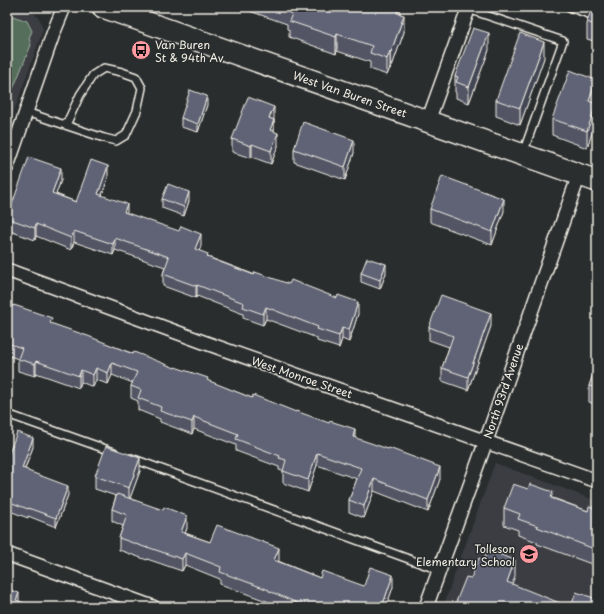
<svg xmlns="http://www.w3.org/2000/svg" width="604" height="614" font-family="'Playpen Sans',sans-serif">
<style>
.built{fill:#3a3d43}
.green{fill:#556e5c;stroke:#a4b0a2}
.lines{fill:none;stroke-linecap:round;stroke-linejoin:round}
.lane-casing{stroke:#f4f1e8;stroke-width:10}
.street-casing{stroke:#f4f1e8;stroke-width:16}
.primary-casing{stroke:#f4f1e8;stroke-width:24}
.lane{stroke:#2a2d2e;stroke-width:7}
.street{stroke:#2a2d2e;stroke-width:13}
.primary{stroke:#2a2d2e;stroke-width:21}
.wall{fill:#525565;stroke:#f4f1e8}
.shaded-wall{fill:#424552;stroke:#f4f1e8}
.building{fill:#5f6375;stroke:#f4f1e8}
.labels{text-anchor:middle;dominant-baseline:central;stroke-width:3;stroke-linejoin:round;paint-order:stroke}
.poi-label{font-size:11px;fill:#f4f1e8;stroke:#2a2d2e;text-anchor:start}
.street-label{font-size:11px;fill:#f4f1e8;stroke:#2a2d2e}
</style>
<rect width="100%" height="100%" fill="#2a2d2e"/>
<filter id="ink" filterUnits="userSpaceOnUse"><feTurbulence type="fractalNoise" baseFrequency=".025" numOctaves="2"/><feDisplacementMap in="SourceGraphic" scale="8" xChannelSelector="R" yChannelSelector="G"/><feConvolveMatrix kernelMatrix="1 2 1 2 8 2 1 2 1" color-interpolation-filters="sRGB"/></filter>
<g filter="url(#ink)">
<g class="built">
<path d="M 7,7 L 20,7 L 34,13 L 40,20 L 43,30 L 7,131 Z"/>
<path d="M 495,463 L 597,501 L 597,607 L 443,607 Z"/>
</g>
<path class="green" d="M 7,14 L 27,21 L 32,31 L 29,38 L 31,45 L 13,89 L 7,87 Z"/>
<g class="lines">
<g class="lane-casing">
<g id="lane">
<path d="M 569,7 L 597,17"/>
<path d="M 468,9 L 563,41 L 523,153"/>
<path d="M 26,112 L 104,138 L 116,141 L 126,135 L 137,111 L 142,88 L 136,77 L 122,72 L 104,68 L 93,75 L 80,95 L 66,125"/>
<path d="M 7,414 L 114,452"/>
<path d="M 131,458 L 439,570"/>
</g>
</g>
<g class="street-casing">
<g id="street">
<path d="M 428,121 L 469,7"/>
<path d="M 7,167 L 53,34 L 64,7"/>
<path d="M 7,270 L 206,343 L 597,481"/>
<path d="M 7,554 L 153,607"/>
<path d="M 426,607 L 486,441 L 579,175"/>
</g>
</g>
<g class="primary-casing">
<path id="primary" d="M 103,7 L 597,181"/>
</g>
<use href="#lane" class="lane"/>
<use href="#street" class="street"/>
<use href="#primary" class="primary"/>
</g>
<g class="wall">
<path d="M 238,7 L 400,7 L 400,14 L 404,32 L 391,69 L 390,68 L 387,75 L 370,69 L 370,62 L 337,51 L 336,54 L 289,37 L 289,30 L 287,29 L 287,24 Z"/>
<path d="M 597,12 L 597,42 L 587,39 L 587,22 Z"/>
<path d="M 489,50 L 469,103 L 456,98 L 456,93 L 455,92 L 455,76 Z"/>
<path d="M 544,58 L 520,125 L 496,116 L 496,100 Z"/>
<path d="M 596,96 L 594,103 L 596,121 L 587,148 L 552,135 L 552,119 Z"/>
<path d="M 207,105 L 198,132 L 181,127 L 181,118 Z"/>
<path d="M 274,120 L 274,132 L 278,146 L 271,164 L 252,157 L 251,158 L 232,152 L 232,139 Z"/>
<path d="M 294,149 L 354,153 L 345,180 L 294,162 Z"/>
<path d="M 108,178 L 102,195 L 127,213 L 201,246 L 199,251 L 208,257 L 358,314 L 349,342 L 342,339 L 339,348 L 317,341 L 317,338 L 266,319 L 263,325 L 243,318 L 243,314 L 197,296 L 196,298 L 163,286 L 163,274 L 165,267 L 115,250 L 113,255 L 74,242 L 71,250 L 36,236 L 35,240 L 7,230 L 7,218 L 61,180 L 56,194 L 76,202 Z"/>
<path d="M 162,199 L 189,201 L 184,216 L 162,208 Z"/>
<path d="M 430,209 L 504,211 L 492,245 L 430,222 Z"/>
<path d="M 361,273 L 386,273 L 380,289 L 361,282 Z"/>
<path d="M 7,304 L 52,324 L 208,381 L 355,438 L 440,479 L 428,512 L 374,491 L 364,518 L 349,512 L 349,500 L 357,479 L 317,465 L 308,492 L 283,483 L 283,471 L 279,470 L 279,467 L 236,451 L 236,445 L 194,429 L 192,434 L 160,422 L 160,419 L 138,410 L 138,401 L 131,398 L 131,386 L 133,383 L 112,375 L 108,384 L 96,380 L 93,387 L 81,382 L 79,388 L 36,373 L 35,376 L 18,371 L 18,359 L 7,355 Z"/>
<path d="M 491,326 L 468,390 L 442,381 L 442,368 L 449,347 L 429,340 L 429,327 Z"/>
<path d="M 597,363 L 597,405 L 589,402 L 589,386 Z"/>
<path d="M 33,447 L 25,469 L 28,472 L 68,495 L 56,527 L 28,516 L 28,518 L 7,510 L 7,459 Z"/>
<path d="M 140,471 L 130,498 L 187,528 L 185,533 L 210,542 L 279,560 L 278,561 L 320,578 L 364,586 L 393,587 L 386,607 L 278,607 L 269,603 L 269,602 L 220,584 L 220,579 L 185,565 L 182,571 L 147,559 L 147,560 L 119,550 L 119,538 L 123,526 L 112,521 L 112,509 L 116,496 L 95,489 L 95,476 Z"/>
<path d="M 553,498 L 588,511 L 597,509 L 597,566 L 537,544 L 537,542 L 518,535 L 518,530 L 504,525 L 504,508 Z"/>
</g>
<g class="shaded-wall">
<path d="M 398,7 L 400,7 L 400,20 L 397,13 Z"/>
<path d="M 404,15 L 404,32 L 391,69 L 391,52 Z"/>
<path d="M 489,33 L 489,50 L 469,103 L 469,87 Z"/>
<path d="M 337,34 L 337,51 L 336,54 L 336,37 Z"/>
<path d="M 544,42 L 544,58 L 520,125 L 520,108 Z"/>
<path d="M 390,51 L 390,68 L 387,75 L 387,59 Z"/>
<path d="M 596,80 L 596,96 L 589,118 L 589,101 Z"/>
<path d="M 207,96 L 207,105 L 198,132 L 198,124 Z"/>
<path d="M 596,104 L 596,121 L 587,148 L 587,131 Z"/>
<path d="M 274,107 L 274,120 L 269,118 Z"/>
<path d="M 274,120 L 274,133 L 270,130 Z"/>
<path d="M 278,133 L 278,146 L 271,164 L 271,151 Z"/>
<path d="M 354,140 L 354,153 L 345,180 L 345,167 Z"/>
<path d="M 252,144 L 252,157 L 251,158 L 251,146 Z"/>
<path d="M 108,166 L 108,178 L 98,206 L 98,194 Z"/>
<path d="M 61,168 L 61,180 L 52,205 L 52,193 Z"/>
<path d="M 189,192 L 189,201 L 184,216 L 184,207 Z"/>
<path d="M 504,199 L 504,211 L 492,245 L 492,232 Z"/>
<path d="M 127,204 L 127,216 L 124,212 Z"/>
<path d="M 36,224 L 36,236 L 35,240 L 35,228 Z"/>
<path d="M 74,231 L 74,242 L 71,250 L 71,238 Z"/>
<path d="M 201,234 L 201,246 L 195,261 L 195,249 Z"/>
<path d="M 115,238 L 115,250 L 113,255 L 113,244 Z"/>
<path d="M 386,264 L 386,273 L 380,289 L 380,280 Z"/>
<path d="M 197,285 L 197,296 L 196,298 L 196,286 Z"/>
<path d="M 358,302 L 358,314 L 349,342 L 349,330 Z"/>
<path d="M 266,307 L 266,319 L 263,325 L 263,314 Z"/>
<path d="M 491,313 L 491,326 L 468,390 L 468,377 Z"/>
<path d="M 342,328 L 342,339 L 339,348 L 339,336 Z"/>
<path d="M 36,361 L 36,373 L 35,376 L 35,364 Z"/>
<path d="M 112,363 L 112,375 L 108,384 L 108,373 Z"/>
<path d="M 96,368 L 96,380 L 93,387 L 93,375 Z"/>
<path d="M 81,370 L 81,382 L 79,388 L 79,376 Z"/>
<path d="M 194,417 L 194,429 L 192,434 L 192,422 Z"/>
<path d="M 355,429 L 355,441 L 353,437 Z"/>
<path d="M 33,438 L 33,447 L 22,476 L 22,468 Z"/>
<path d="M 317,453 L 317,465 L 308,492 L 308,480 Z"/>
<path d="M 140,458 L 140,471 L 129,501 L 129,488 Z"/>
<path d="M 440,467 L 440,479 L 428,512 L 428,500 Z"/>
<path d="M 374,479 L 374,491 L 364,518 L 364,506 Z"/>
<path d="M 68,486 L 68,495 L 56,527 L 56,518 Z"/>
<path d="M 187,516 L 187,528 L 181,544 L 181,532 Z"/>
<path d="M 279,548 L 279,560 L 274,572 L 274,560 Z"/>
<path d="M 185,553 L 185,565 L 182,571 L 182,559 Z"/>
<path d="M 515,560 L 515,576 L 507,597 L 507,582 Z"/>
<path d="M 393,575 L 393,587 L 386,607 L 382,607 Z"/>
<path d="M 19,593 L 19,604 L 16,600 Z"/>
</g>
<g class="building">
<path d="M 284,7 L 398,7 L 397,13 L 404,15 L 391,52 L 390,51 L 387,59 L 370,53 L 372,46 L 337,34 L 336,37 L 289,21 L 292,14 L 287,12 L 288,8 Z"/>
<path d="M 591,10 L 597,12 L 597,26 L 587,22 Z"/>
<path d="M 473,28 L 489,33 L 469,87 L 456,82 L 458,77 L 455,76 Z"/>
<path d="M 520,33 L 544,42 L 520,108 L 496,100 Z"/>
<path d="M 570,70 L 596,80 L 589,101 L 596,104 L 587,131 L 552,119 Z"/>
<path d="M 190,90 L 207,96 L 198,124 L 181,118 Z"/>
<path d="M 248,97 L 274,107 L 269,118 L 274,120 L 270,130 L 278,133 L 271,151 L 252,144 L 251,146 L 232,139 Z"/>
<path d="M 303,122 L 354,140 L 345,167 L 294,149 Z"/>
<path d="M 29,157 L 61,168 L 52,193 L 76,202 L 91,160 L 108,166 L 98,194 L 127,204 L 124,212 L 179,231 L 181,226 L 201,234 L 195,249 L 208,254 L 207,257 L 254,275 L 255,272 L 289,284 L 291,280 L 337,298 L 338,295 L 358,302 L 349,330 L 342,328 L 339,336 L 317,329 L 318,327 L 266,307 L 263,314 L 243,307 L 244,303 L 197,285 L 196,286 L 163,274 L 169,257 L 115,238 L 113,244 L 74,231 L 71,238 L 36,224 L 35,228 L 7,218 Z"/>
<path d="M 442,176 L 504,199 L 492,232 L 430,209 Z"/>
<path d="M 168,184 L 189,192 L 184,207 L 162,199 Z"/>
<path d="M 367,258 L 386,264 L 380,280 L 361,273 Z"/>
<path d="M 441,295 L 491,313 L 468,377 L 442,368 L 453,336 L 429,327 Z"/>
<path d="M 7,304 L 14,306 L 14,305 L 52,318 L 50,323 L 88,336 L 133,354 L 134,352 L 175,368 L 175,367 L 208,378 L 207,380 L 252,398 L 253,395 L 296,412 L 296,411 L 329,423 L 330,421 L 355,429 L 353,437 L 388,449 L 389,448 L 440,467 L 428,500 L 374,479 L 364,506 L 349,500 L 361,468 L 317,453 L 308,480 L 283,471 L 286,460 L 279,458 L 280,456 L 236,439 L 238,434 L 194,417 L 192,422 L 160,411 L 161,407 L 138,398 L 141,390 L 131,386 L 137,372 L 112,363 L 108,373 L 96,368 L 93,375 L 81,370 L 79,376 L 36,361 L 35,364 L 18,359 L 22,348 L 7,343 Z"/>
<path d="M 597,363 L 597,388 L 589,386 Z"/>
<path d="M 17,432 L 33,438 L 22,468 L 28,470 L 28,471 L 68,486 L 56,518 L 28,508 L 28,509 L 7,501 L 7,459 Z"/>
<path d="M 106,446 L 140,458 L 129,488 L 95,476 Z"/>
<path d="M 513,484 L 528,489 L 530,484 L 553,492 L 551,498 L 588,511 L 589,506 L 597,509 L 597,550 L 537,527 L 538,526 L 518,519 L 520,514 L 504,508 Z"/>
<path d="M 117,494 L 163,510 L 164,507 L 187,516 L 181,532 L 210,542 L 217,525 L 279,548 L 274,560 L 320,578 L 322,571 L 364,586 L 370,567 L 393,575 L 382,607 L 312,607 L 303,604 L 302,605 L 269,591 L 269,590 L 220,572 L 221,567 L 185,553 L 182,559 L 147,547 L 147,548 L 119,538 L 127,515 L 112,509 Z"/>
<path d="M 487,550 L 515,560 L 507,582 L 570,607 L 454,607 L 466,577 L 471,578 L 479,558 L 484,560 Z"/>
<path d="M 7,589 L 19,593 L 16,600 L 35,607 L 7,607 Z"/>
<path d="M 576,592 L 597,599 L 597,607 L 571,607 Z"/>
</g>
</g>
<defs>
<g id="bus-disc" transform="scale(1)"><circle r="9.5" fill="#ff9aa2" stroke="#2a2d2e"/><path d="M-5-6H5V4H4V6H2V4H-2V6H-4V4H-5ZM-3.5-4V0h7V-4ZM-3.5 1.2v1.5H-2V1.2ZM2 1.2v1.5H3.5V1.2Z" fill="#111"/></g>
<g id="school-disc" transform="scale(1)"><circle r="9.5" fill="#ff9aa2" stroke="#2a2d2e"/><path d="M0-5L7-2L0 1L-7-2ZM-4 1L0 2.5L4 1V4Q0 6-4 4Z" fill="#111"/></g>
</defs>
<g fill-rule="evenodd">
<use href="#bus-disc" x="141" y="50"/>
<use href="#school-disc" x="529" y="554"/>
</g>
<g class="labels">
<g class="poi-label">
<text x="155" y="44">Van Buren<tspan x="155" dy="13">St &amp; 94th Av</tspan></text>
<text x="515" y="548" text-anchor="end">Tolleson<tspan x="515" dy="13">Elementary School</tspan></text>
</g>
<g class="street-label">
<text transform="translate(350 94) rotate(19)">West Van Buren Street</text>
<text transform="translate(302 377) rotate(19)">West Monroe Street</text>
<text transform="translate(503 391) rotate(-71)">North 93rd Avenue</text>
</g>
</g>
<rect width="604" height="614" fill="none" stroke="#2a2d2e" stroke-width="24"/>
<rect x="12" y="12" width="580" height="590" fill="none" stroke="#f4f1e8" stroke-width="1.5" filter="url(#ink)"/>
</svg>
